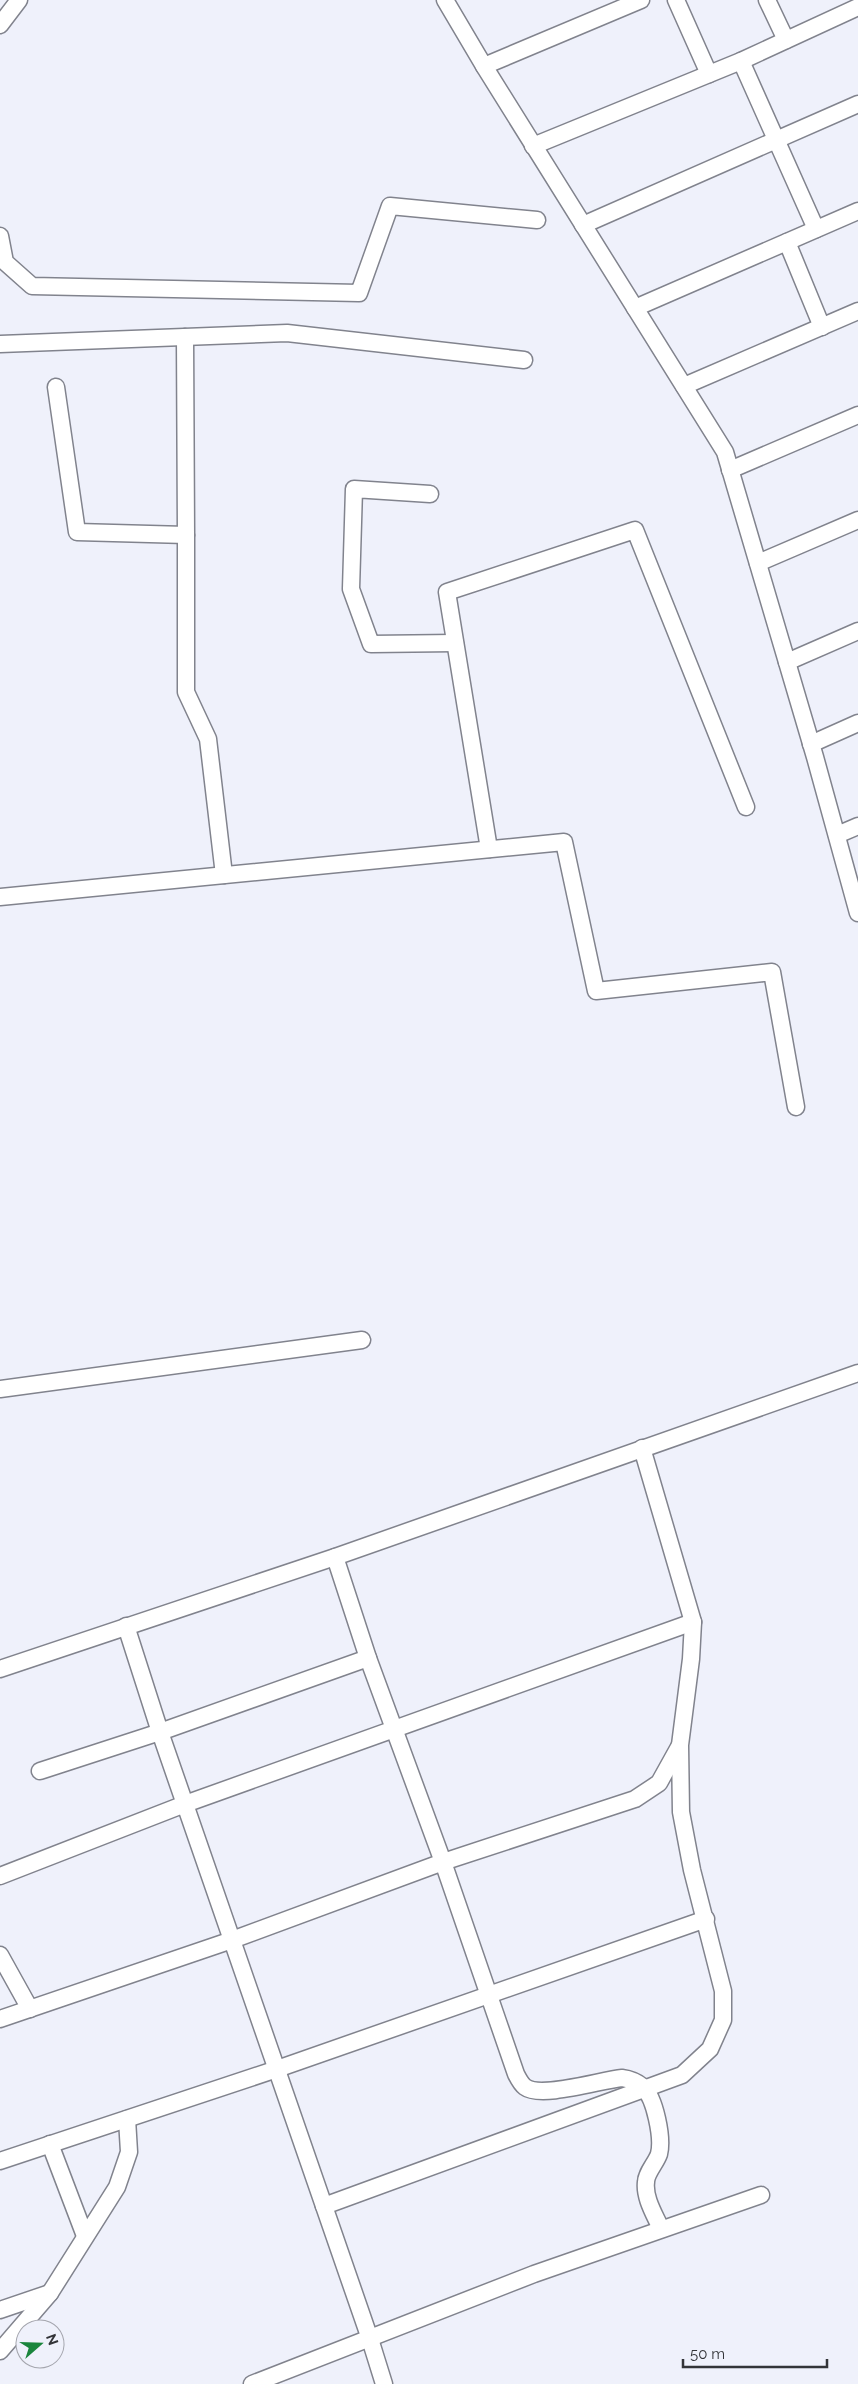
<svg xmlns="http://www.w3.org/2000/svg" width="858" height="2384" font-family="Raleway,sans-serif">
<style>
.lines{fill:none;stroke-linecap:round;stroke-linejoin:round}
.minor-casing{stroke:#81838d;stroke-width:19}
.minor{stroke:#fff;stroke-width:16}
</style>
<rect width="100%" height="100%" fill="#eff1fb"/>
<g class="lines">
<g class="minor-casing">
<g id="minor">
<path d="M 445,0 L 484,66 L 725,452 L 815,757 L 858,913"/>
<path d="M 676,0 L 709,74"/>
<path d="M 767,0 L 786,40"/>
<path d="M 0,25 L 19,0"/>
<path d="M 741,61 L 816,229"/>
<path d="M 484,66 L 641,0"/>
<path d="M 533,146 L 741,61 L 858,7"/>
<path d="M 583,225 L 858,104"/>
<path d="M 0,236 L 5,262 L 32,286 L 359,293 L 390,206 L 537,220"/>
<path d="M 787,242 L 822,327"/>
<path d="M 635,308 L 858,211"/>
<path d="M 0,344 L 287,333 L 524,360"/>
<path d="M 684,386 L 858,311"/>
<path d="M 56,387 L 77,532 L 186,535 L 185,337"/>
<path d="M 730,470 L 858,415"/>
<path d="M 430,494 L 354,489 L 351,589 L 371,644 L 455,643"/>
<path d="M 186,535 L 186,692 L 208,739 L 224,875"/>
<path d="M 758,563 L 858,520"/>
<path d="M 787,662 L 858,631"/>
<path d="M 811,744 L 858,723"/>
<path d="M 837,835 L 858,826"/>
<path d="M 489,849 L 447,592 L 635,530 L 746,807"/>
<path d="M 0,897 L 564,842 L 596,991 L 772,972 L 796,1107"/>
<path d="M 0,1389 L 362,1340"/>
<path d="M 335,1557 L 368,1658 L 443,1862 L 516,2074 C 518,2078 521,2084 525,2087 C 541,2099 601,2080 622,2078 C 630,2079 637,2082 643,2087 C 655,2098 663,2138 659,2154 C 656,2163 646,2173 646,2182 C 644,2198 655,2215 661,2229"/>
<path d="M 126,1626 L 160,1732 L 370,2339 L 384,2384"/>
<path d="M 0,1669 L 335,1557 L 858,1373"/>
<path d="M 40,1771 L 160,1732 L 368,1658"/>
<path d="M 0,1876 L 185,1804 L 693,1622"/>
<path d="M 0,1955 L 30,2009"/>
<path d="M 0,2019 L 232,1940 L 443,1862 L 635,1799 L 659,1783 L 679,1747"/>
<path d="M 50,2144 L 85,2236"/>
<path d="M 0,2161 L 277,2069 L 706,1919"/>
<path d="M 324,2206 L 682,2075 L 710,2049 L 723,2020 L 723,1991 L 692,1870 L 681,1812 L 680,1745 L 691,1659 L 693,1622 L 642,1448"/>
<path d="M 0,2310 L 50,2293"/>
<path d="M 0,2351 L 50,2293 L 117,2187 L 129,2152 L 127,2119"/>
<path d="M 252,2384 L 534,2274 L 761,2195"/>
</g>
</g>
<use href="#minor" class="minor"/>
</g>
<g transform="translate(40 2344) rotate(70)"><circle r="24" fill="#eff1fb" stroke="#a4a5ad"/>
<path d="M0-4L9 19L0 12L-9 19Z" fill="#1a853c"/>
<text y="-8" font-size="14" font-weight="bold" text-anchor="middle" fill="#333438">N</text>
</g>
<path d="M683 2359v8h144v-8" fill="none" stroke="#333438" stroke-width="2.5"/>
<text x="690" y="2359" font-size="15" fill="#333438" stroke="#eff1fb" stroke-width="4" paint-order="stroke">50 m</text>
</svg>
